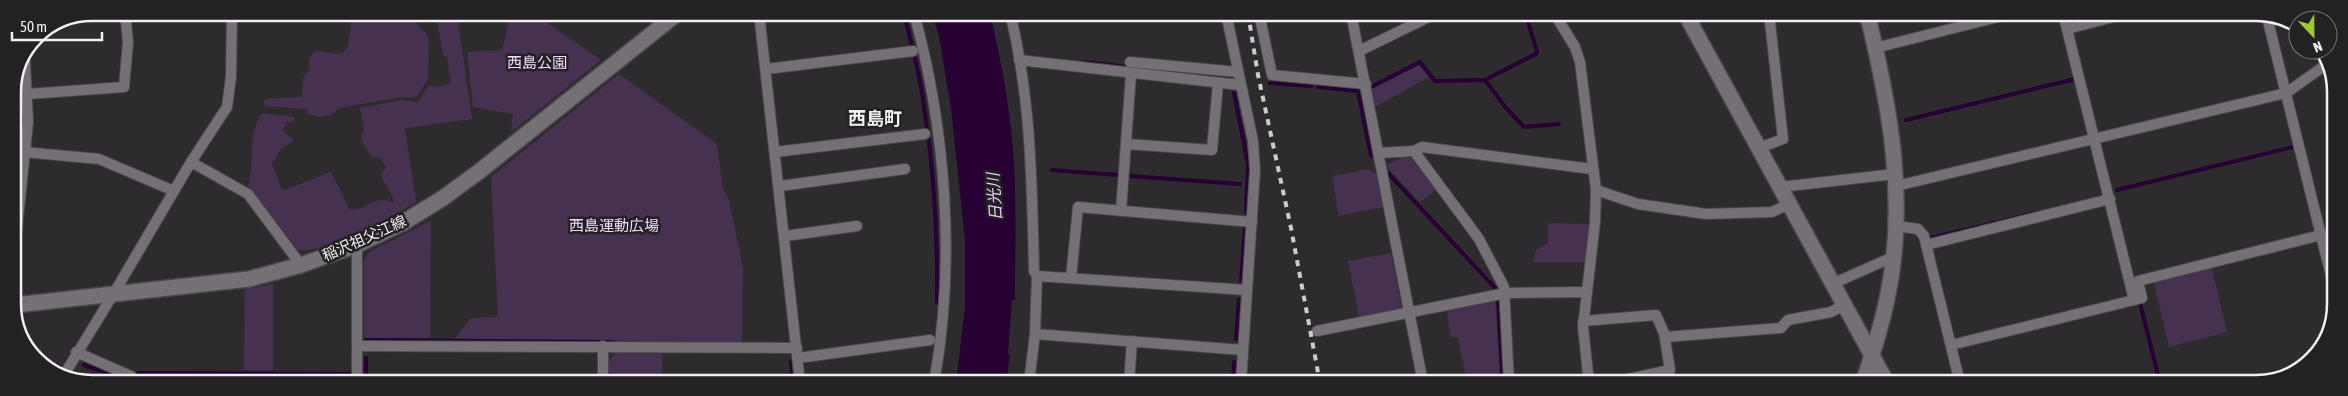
<svg xmlns="http://www.w3.org/2000/svg" width="2348" height="396" font-family="'Asap Condensed','Noto Sans JP',sans-serif">
<style>
.green{fill:#473150}
.water{fill:#270134}
.lines{fill:none;stroke-linecap:round;stroke-linejoin:round}
.stream{stroke:#270134;stroke-width:4}
.street-casing{stroke:#4b484c;stroke-width:12}
.secondary-casing{stroke:#4b484c;stroke-width:18}
.street{stroke:#747076;stroke-width:10}
.secondary{stroke:#747076;stroke-width:15}
.rail{stroke:#cdcbce;stroke-width:4;stroke-dasharray:6 6;stroke-linecap:butt}
.labels{text-anchor:middle;dominant-baseline:central;stroke-width:5;stroke-linejoin:round;paint-order:stroke}
.park-label{font-size:15px;fill:#f2dbfc;stroke:#242125}
.street-label{font-size:15px;fill:#f2f0f3;stroke:#242125}
.water-label{font-size:16px;font-style:italic;fill:#ecc9fa;stroke:#242125}
.quarter-label{font-size:18px;font-weight:bold;fill:#f2f0f3;stroke:#242125}
.rim{fill:none;stroke:#f2f0f3;stroke-width:2.5}
</style>
<rect width="100%" height="100%" fill="#2e2b2f"/>
<g class="green">
<path d="M 352,13 L 410,13 L 420,28 L 426,33 L 429,41 L 428,79 L 416,97 L 402,97 L 339,108 C 330,119 320,118 308,114 L 307,109 L 265,106 L 264,101 L 267,99 L 302,97 L 303,78 L 309,69 L 309,58 L 315,51 L 341,54 L 348,48 Z"/>
<path d="M 436,13 L 457,13 L 472,119 L 405,128 L 416,202 C 391,217 326,254 298,250 L 248,186 C 256,159 246,137 262,113 L 294,117 L 294,122 L 286,122 L 283,131 L 294,141 L 281,149 L 272,164 L 281,188 L 285,190 L 330,172 L 339,187 L 349,209 C 362,212 367,203 379,200 C 384,199 389,202 394,203 C 393,192 384,185 381,174 L 386,167 L 380,158 L 372,157 L 363,144 L 361,136 L 364,129 L 360,108 L 401,100 L 418,102 L 429,85 L 439,87 L 451,83 L 447,57 L 443,55 Z"/>
<path d="M 511,13 L 533,13 L 601,60 L 511,132 L 513,114 L 473,107 L 467,52 L 502,50 Z"/>
<path d="M 1419,65 L 1429,77 L 1373,108 L 1370,90 Z"/>
<path d="M 619,74 L 717,144 L 723,189 L 729,200 L 743,268 L 742,342 L 454,339 L 471,318 L 498,317 L 491,177 Z"/>
<path d="M 1408,155 L 1413,157 L 1438,188 L 1420,202 L 1387,167 L 1388,164 Z"/>
<path d="M 1369,169 L 1376,174 L 1383,207 L 1339,216 L 1332,176 Z"/>
<path d="M 431,221 L 430,338 L 364,338 L 364,260 L 369,252 Z"/>
<path d="M 1548,223 L 1590,224 L 1587,262 L 1533,262 L 1536,250 L 1548,243 Z"/>
<path d="M 1391,253 L 1402,310 L 1363,319 L 1359,316 L 1348,261 Z"/>
<path d="M 2211,265 L 2227,332 L 2169,347 L 2153,279 Z"/>
<path d="M 273,284 L 273,370 L 244,370 L 245,289 Z"/>
<path d="M 1495,297 L 1500,383 L 1467,383 L 1458,337 L 1451,338 L 1446,307 Z"/>
<path d="M 616,353 L 662,354 L 662,383 L 609,383 L 608,362 Z"/>
</g>
<path class="water" d="M 932,13 L 990,13 C 998,49 1006,85 1010,121 C 1018,180 1015,241 1015,300 L 1012,300 L 1008,354 L 1010,355 L 1006,383 L 956,383 L 965,307 L 965,240 L 951,109 L 939,36 Z"/>
<g class="lines">
<g class="stream">
<path d="M 904,13 C 911,43 920,74 924,106 C 934,171 938,237 937,303"/>
<path d="M 1083,62 L 1230,78"/>
<path d="M 1485,80 L 1536,54 L 1537,51 L 1527,19 L 1539,13"/>
<path d="M 1270,83 L 1311,86"/>
<path d="M 1318,87 L 1358,91 L 1371,156"/>
<path d="M 1371,87 L 1420,62 L 1435,81 L 1485,80 L 1506,108 L 1524,127 L 1559,124"/>
<path d="M 1234,93 L 1248,164 L 1246,212"/>
<path d="M 1906,120 L 2075,79"/>
<path d="M 1052,170 L 1117,175"/>
<path d="M 1389,174 L 1495,288"/>
<path d="M 1130,176 L 1240,184"/>
<path d="M 2117,190 L 2293,147"/>
<path d="M 1931,238 L 2035,213"/>
<path d="M 1241,281 L 1245,228"/>
<path d="M 1498,298 L 1503,383"/>
<path d="M 2140,303 L 2160,383"/>
<path d="M 1236,339 L 1239,300"/>
<path d="M 366,340 L 612,342"/>
<path d="M 38,361 L 58,366"/>
<path d="M 791,361 L 793,383"/>
<path d="M 84,365 L 120,377 L 123,383"/>
<path d="M 138,373 L 352,374"/>
<path d="M 366,373 L 366,358"/>
<path d="M 1233,383 L 1234,362"/>
</g>
<g class="street-casing">
<g id="street">
<path d="M 759,13 L 800,383"/>
<path d="M 914,13 C 946,130 956,263 934,383"/>
<path d="M 1010,13 C 1031,97 1032,185 1034,271 L 1037,276 L 1035,334 L 1029,383"/>
<path d="M 1226,13 L 1253,141 L 1255,170 L 1241,383"/>
<path d="M 1259,13 L 1272,75 L 1366,84"/>
<path d="M 1351,13 L 1423,383"/>
<path d="M 1554,13 L 1575,47 L 1580,62 L 1596,190 L 1595,222 L 1583,327 L 1589,383"/>
<path d="M 2063,13 L 2134,300"/>
<path d="M 2266,13 L 2335,292"/>
<path d="M 2067,29 L 2129,13"/>
<path d="M 1875,48 L 2014,13"/>
<path d="M 1359,51 L 1437,13"/>
<path d="M 1019,60 L 1240,85"/>
<path d="M 1130,62 L 1238,72"/>
<path d="M 766,69 L 913,51"/>
<path d="M 28,94 L 124,87 L 128,42 L 125,13"/>
<path d="M 1126,144 L 1212,150 L 1218,83"/>
<path d="M 1759,148 L 1783,139 L 1769,13"/>
<path d="M 13,151 L 99,159 L 174,191"/>
<path d="M 1414,151 L 1479,239 L 1504,287 L 1509,383"/>
<path d="M 775,152 L 925,134"/>
<path d="M 1379,153 L 1414,151 L 1422,147 L 1592,169"/>
<path d="M 191,162 L 248,194 L 301,265"/>
<path d="M 780,186 L 905,169"/>
<path d="M 1896,186 L 2286,93 L 2327,64"/>
<path d="M 1780,187 L 1895,174"/>
<path d="M 1596,190 L 1638,204 L 1706,214 L 1772,212 L 1789,204"/>
<path d="M 1121,211 L 1131,74"/>
<path d="M 1896,226 L 1918,229 L 1924,236 L 1960,383"/>
<path d="M 785,236 L 857,226"/>
<path d="M 357,245 L 357,383"/>
<path d="M 1926,245 L 2110,199"/>
<path d="M 14,257 L 28,122 L 25,61"/>
<path d="M 1037,276 L 1247,290"/>
<path d="M 1071,278 L 1078,207 L 1252,222"/>
<path d="M 1832,284 L 1893,257"/>
<path d="M 1583,321 L 1656,315 L 1664,333 L 1670,370 L 1609,383"/>
<path d="M 1317,331 L 1506,293 L 1586,292"/>
<path d="M 1035,334 L 1243,350"/>
<path d="M 1665,337 L 1781,328 L 1788,320 L 1831,312 L 1844,305"/>
<path d="M 1951,345 L 2142,298 L 2138,281 L 2321,235"/>
<path d="M 357,346 L 797,348"/>
<path d="M 603,346 L 603,383"/>
<path d="M 76,352 L 131,376 L 130,383"/>
<path d="M 798,358 L 930,340"/>
<path d="M 64,375 L 114,293 L 191,162 L 227,107 L 231,77 L 232,13"/>
<path d="M 1129,383 L 1132,341"/>
</g>
</g>
<g class="secondary-casing">
<g id="secondary">
<path d="M 1685,13 L 1887,383"/>
<path d="M 15,305 L 249,279 L 301,265 L 357,245 L 401,224 L 443,198 L 481,170 L 678,13"/>
<path d="M 1863,383 C 1872,356 1881,328 1887,299 C 1908,203 1890,106 1867,13"/>
</g>
</g>
<use href="#street" class="street"/>
<use href="#secondary" class="secondary"/>
<path class="rail" d="M 1248,13 L 1258,75 L 1291,228 L 1320,383"/>
</g>
<g class="labels">
<g class="park-label">
<text x="537" y="62">西島公園</text>
<text x="614" y="225">西島運動広場</text>
</g>
<g class="street-label">
<text transform="translate(364 238) rotate(-24)">稲沢祖父江線</text>
</g>
<g class="water-label">
<text transform="translate(994 197) rotate(-94)">日光川</text>
</g>
<g class="quarter-label">
<text x="875" y="118">西島町</text>
</g>
</g>
<path d="M0 0H2348V396H0ZM92 21H2256A71 71 0 0 1 2327 92V304A71 71 0 0 1 2256 375H92A71 71 0 0 1 21 304V92A71 71 0 0 1 92 21Z" fill="#242125" fill-rule="evenodd"/>
<path class="rim" d="M92 21H2256A71 71 0 0 1 2327 92V304A71 71 0 0 1 2256 375H92A71 71 0 0 1 21 304V92A71 71 0 0 1 92 21Z"/>
<g transform="translate(2313 35) rotate(158)"><circle r="24" fill="#242125" stroke="#767477"/>
<path d="M0-4L9 19L0 12L-9 19Z" fill="#9cca31"/>
<text y="-8" font-size="14" font-weight="bold" text-anchor="middle" fill="#f2f0f3">N</text>
</g>
<path d="M12 32v8h90v-8" fill="none" stroke="#f2f0f3" stroke-width="2.5"/>
<text x="20" y="32" font-size="15" fill="#f2f0f3" stroke="#242125" stroke-width="4" paint-order="stroke">50 m</text>
</svg>
